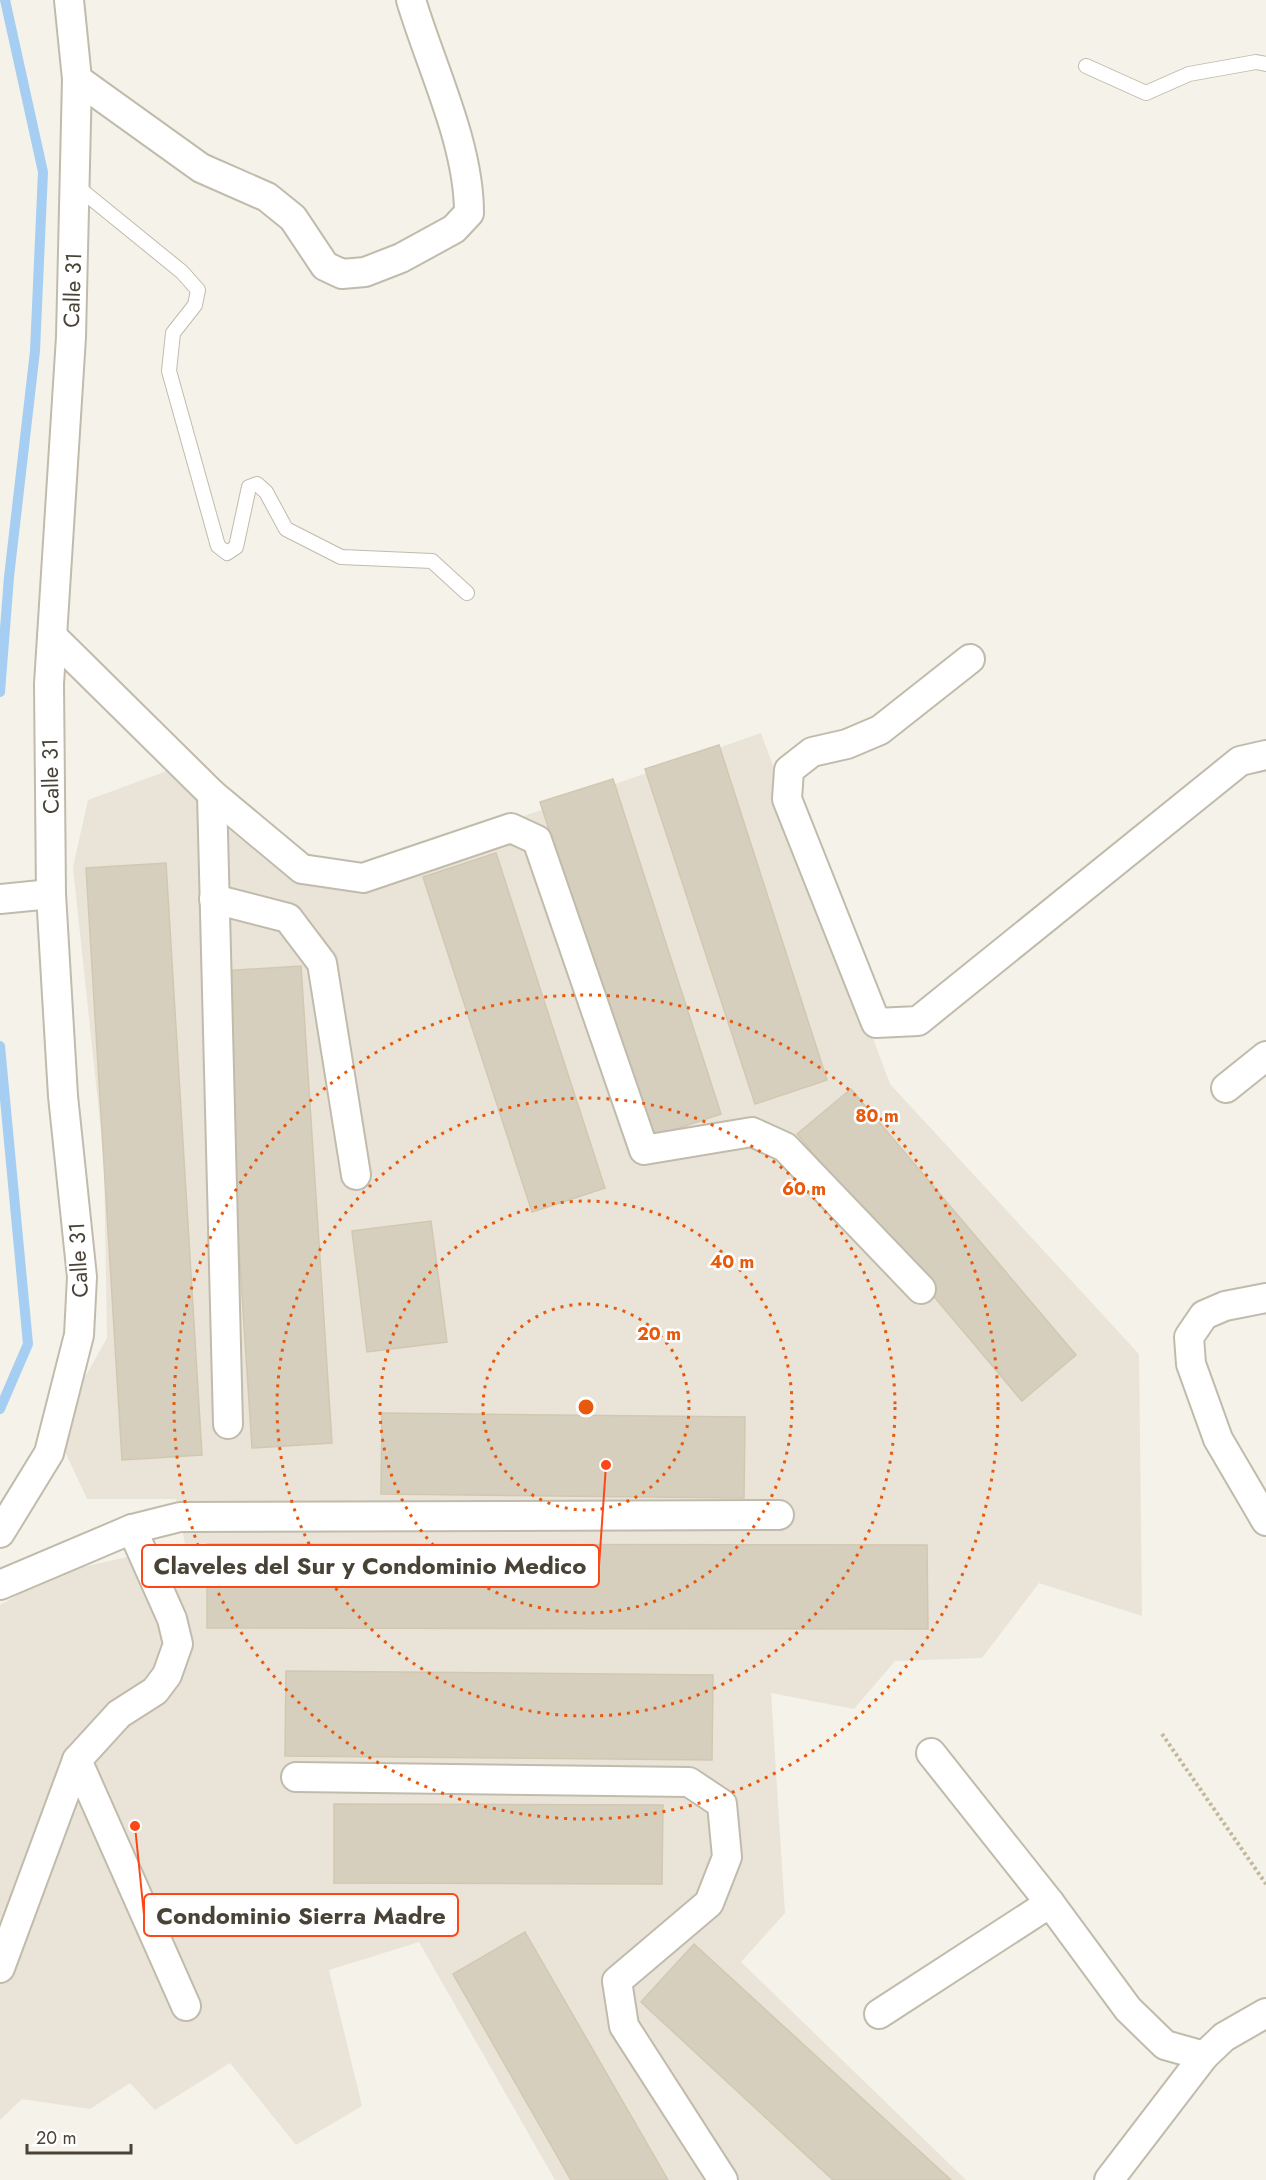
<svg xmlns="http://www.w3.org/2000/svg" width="1266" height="2180" font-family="Jost,sans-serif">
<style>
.residential{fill:#e9e4d7}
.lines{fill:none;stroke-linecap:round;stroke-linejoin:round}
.stream{stroke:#a5cef2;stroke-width:10}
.building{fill:#d7cfbe;stroke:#d2c7b1;stroke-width:1.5}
.lane-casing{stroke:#c1bbac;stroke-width:16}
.street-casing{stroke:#c1bbac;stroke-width:32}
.path{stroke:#c3b89c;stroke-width:4;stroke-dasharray:3 3;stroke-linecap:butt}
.lane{stroke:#fff;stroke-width:14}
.street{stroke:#fff;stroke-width:28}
.ring{fill:none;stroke:#e8590c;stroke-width:3;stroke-dasharray:3 6}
.labels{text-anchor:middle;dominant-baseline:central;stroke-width:5;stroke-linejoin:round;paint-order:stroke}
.street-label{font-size:22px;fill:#494337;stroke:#fff}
.centre{fill:#e8590c;stroke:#fff;stroke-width:3}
.ring-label{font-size:18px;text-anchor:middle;font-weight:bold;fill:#e8590c;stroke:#fff;stroke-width:5;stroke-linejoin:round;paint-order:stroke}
.leader{fill:none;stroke:#fe4717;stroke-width:2}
.callout-dot{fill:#fe4717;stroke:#fff;stroke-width:2}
.callout{fill:#fff;stroke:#fe4717;stroke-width:2}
.callout-label{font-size:24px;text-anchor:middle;font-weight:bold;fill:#494337}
</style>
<rect width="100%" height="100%" fill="#f5f2e9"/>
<path class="residential" d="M 761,733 L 890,1084 L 1139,1354 L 1142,1616 L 1039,1583 L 982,1658 L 895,1661 L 854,1709 L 771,1693 L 785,1913 L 741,1962 L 966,2180 L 555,2180 L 419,1942 L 329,1970 L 362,2106 L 296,2145 L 230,2063 L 155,2110 L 130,2083 L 90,2109 L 22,2099 L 0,2120 L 0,1605 L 56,1573 L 185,1544 L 176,1499 L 87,1499 L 55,1430 L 107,1338 L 104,1160 L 73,867 L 88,800 L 175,768 L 221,823 L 275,867 L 344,879 Z"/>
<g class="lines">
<g class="stream">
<path d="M 0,692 L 9,577 L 35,351 L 43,172 L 5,0"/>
<path d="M 0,1046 L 28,1344 L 0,1409"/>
</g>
</g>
<g class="building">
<path d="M 719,745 L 827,1080 L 755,1104 L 645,769 Z"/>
<path d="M 613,779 L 721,1114 L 649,1138 L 540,802 Z"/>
<path d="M 496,853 L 605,1188 L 532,1212 L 423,877 Z"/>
<path d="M 166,863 L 202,1455 L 122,1460 L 86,868 Z"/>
<path d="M 301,966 L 332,1443 L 252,1448 L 221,971 Z"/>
<path d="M 851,1089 L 1076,1355 L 1022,1401 L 797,1134 Z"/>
<path d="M 431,1221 L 447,1342 L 367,1352 L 352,1231 Z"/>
<path d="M 382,1413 L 745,1417 L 744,1498 L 381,1494 Z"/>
<path d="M 207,1544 L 927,1545 L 928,1629 L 207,1628 Z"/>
<path d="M 286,1671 L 713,1675 L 712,1760 L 285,1756 Z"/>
<path d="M 334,1804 L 663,1805 L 662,1884 L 334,1883 Z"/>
<path d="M 525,1932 L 668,2180 L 571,2180 L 453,1974 Z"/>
<path d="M 694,1944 L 951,2180 L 833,2180 L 641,2002 Z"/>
</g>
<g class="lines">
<g class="lane-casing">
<g id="lane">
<path d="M 1086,66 L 1146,93 L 1189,74 L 1256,62 L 1266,64"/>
<path d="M 75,185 L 182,272 L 198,290 L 195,305 L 173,333 L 169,371 L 218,546 L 227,553 L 236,547 L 249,487 L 257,484 L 266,492 L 286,529 L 341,557 L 432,561 L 467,593"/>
</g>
</g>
<g class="street-casing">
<g id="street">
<path d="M 77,79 L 201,168 L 267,197 L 293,218 L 325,266 L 342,274 L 365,272 L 401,258 L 454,229 L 469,213 C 469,143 431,67 411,0"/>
<path d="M 52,636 L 212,794 L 228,1424"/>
<path d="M 970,659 L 880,730 L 847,744 L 812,752 L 789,770 L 787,799 L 876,1023 L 918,1021 L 1240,761 L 1266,755"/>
<path d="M 212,794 L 302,869 L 363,878 L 511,828 L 537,840 L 644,1150 L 752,1132 L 785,1147 L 921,1289"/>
<path d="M 0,899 L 51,894"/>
<path d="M 214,899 L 288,918 L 322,963 L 356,1175"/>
<path d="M 1226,1088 L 1266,1056"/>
<path d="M 1266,1298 L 1225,1306 L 1204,1315 L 1189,1337 L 1191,1364 L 1218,1439 L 1266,1521"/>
<path d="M 0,1533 L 49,1453 L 79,1335 L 82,1277 L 63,1096 L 51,894 L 49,684 L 71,337 L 77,79 L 69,0"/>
<path d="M 0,1585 L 132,1529 L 180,1517 L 779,1515"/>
<path d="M 931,1753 L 1050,1903 L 1128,2009 L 1165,2045 L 1204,2056 L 1224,2037 L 1266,2013"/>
<path d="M 77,1760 L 186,2006"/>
<path d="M 296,1777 L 689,1782 L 722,1804 L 727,1857 L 709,1903 L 617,1981 L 624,2026 L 723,2180"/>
<path d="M 0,1968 L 77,1760 L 119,1714 L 155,1691 L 167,1675 L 178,1644 L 172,1619 L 132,1529"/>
<path d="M 879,2014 L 1050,1903"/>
<path d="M 1109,2180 L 1204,2056"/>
</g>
</g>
<path class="path" d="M 1162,1734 L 1266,1884"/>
<use href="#lane" class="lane"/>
<use href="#street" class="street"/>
</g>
<g class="ring">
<circle cx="586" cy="1407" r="103"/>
<circle cx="586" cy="1407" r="206"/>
<circle cx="586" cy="1407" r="309"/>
<circle cx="586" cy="1407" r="412"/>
</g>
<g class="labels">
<g class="street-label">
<text transform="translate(72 290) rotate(-88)">Calle 31</text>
<text transform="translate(50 776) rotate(-91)">Calle 31</text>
<text transform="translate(78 1260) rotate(-93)">Calle 31</text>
</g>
</g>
<circle cx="586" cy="1407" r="9" class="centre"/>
<g class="ring-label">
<text x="877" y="1122">80 m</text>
<text x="804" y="1195">60 m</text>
<text x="732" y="1268">40 m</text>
<text x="659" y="1340">20 m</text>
</g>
<path class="leader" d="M606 1465L599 1566M135 1826L144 1915"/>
<g class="callout-dot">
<circle cx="606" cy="1465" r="6"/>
<circle cx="135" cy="1826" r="6"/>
</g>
<g class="callout">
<rect x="142" y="1545" width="457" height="42" rx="6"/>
<rect x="144" y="1894" width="314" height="42" rx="6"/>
</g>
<g class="callout-label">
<text x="370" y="1574">Claveles del Sur y Condominio Medico</text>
<text x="301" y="1924">Condominio Sierra Madre</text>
</g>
<path d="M27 2144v9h104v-9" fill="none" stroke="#494337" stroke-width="3"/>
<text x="36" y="2144" font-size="18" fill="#494337" stroke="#ffffff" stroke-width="4.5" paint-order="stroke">20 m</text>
</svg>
